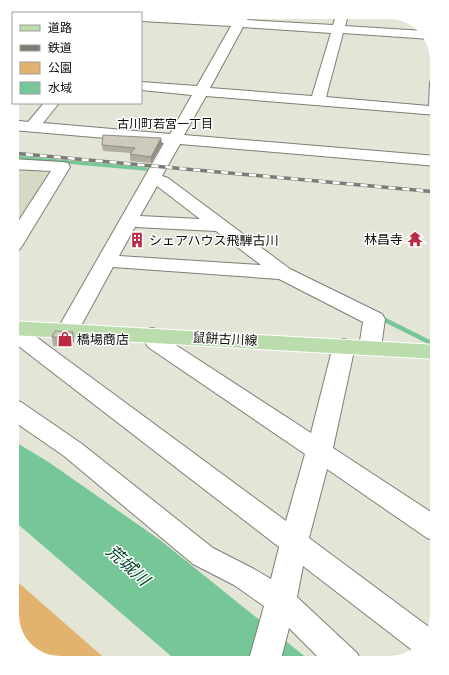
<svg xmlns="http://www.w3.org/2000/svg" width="449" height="675" font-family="Karla,'Noto Sans JP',sans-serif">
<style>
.built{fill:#d6dac4}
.green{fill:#e1b36e}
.water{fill:#77c697}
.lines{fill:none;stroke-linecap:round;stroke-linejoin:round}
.stream-far1{stroke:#77c697;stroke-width:3.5}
.stream{stroke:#77c697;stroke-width:4.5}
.minor-casing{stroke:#7c7f72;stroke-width:2}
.major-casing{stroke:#fff;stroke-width:2}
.minor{fill:#fff;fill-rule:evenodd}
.major{fill:#bbdcad;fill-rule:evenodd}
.rail-casing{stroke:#7b7d72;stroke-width:3.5}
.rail{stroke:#fff;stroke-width:2.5;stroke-dasharray:7;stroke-linecap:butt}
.wall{fill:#b0aea1}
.shaded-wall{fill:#908d83}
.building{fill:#cdcabb;stroke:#908d83}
.labels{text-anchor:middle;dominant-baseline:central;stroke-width:3;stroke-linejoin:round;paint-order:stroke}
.far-neighbourhood-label{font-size:12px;fill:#0c0d08;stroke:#fff}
.poi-label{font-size:13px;fill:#0c0d08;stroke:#fff;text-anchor:start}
.street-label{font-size:13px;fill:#0c0d08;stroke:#fff}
.near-water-label{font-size:17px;font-style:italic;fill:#004325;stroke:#fff}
</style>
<rect width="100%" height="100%" fill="#e3e6d7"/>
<path class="built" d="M 12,169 L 45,171 L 51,176 L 12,239 Z"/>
<path class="green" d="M 12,577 L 110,663 C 68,663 16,670 12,614 C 11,602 12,589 12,577 Z"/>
<path class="water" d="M 12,440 L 50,463 L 160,540 L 313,663 L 179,663 L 12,519 Z"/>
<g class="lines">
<path class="stream-far1" d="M 12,157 L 146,169"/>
<path class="stream" d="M 381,318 L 435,345"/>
<g class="minor-casing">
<g id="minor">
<path d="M 62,12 L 88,12 L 89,13 L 63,13 Z"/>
<path d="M 239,12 L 251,12 L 247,20 L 333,25 L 337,12 L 349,12 L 345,26 L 425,31 L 431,36 L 430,39 L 343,33 L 326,97 L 429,106 L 430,82 L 432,79 L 437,78 L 437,115 L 206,96 L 184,135 L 437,156 L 437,166 L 180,144 L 162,176 L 168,178 L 290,269 L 382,314 L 385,319 L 381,347 L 378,352 L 370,354 L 362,352 L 359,347 L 363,322 L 279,279 L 113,267 L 76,335 L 68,337 L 60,335 L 57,330 L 164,143 L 12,130 L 12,120 L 28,122 L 44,103 L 59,103 L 43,123 L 170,134 L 192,95 L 141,90 L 141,82 L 197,86 L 231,26 L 141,21 L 141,13 L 235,19 ZM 243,27 L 331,33 L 312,96 L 210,88 ZM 157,186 L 200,219 L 140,216 ZM 135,227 L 216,231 L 261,265 L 119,256 Z"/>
<rect x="12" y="68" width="1" height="8"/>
<path d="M 12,159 L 62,162 L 68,163 L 70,167 L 22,246 L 19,250 L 12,252 L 12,231 L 51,171 L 12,169 Z"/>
<path d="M 12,323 L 20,325 L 286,521 L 305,454 L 148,347 L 141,335 L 144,330 L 152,328 L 160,330 L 165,338 L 311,433 L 333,346 L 336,341 L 344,339 L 352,341 L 355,346 L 333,448 L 437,516 L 437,541 L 427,538 L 327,469 L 309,538 L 433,630 L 430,639 L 416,653 L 303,566 L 297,597 L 357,653 L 362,663 L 324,663 L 289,628 L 280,663 L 248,663 L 264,606 L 234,585 L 193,564 L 64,456 L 12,420 L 12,400 L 21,402 L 82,444 L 213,548 L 254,569 L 271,579 L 279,547 L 12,341 Z"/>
</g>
</g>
<g class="major-casing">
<path id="major" d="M 12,321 L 437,345 L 437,359 L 12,335 Z"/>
</g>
<use href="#minor" class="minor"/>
<use href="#major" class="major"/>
<g class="rail-casing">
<path id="rail" d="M 12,153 L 437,192"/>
</g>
<use href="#rail" class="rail"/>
</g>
<g class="wall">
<path d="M 161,138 L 162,144 L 151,163 L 130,161 L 130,154 L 131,153 L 103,151 L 102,145 Z"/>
<path d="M 73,332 L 74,340 L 72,347 L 53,346 L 52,337 Z"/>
</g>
<g class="shaded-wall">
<path d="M 161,138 L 162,144 L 151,163 L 151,157 Z"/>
<path d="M 73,332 L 74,340 L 72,347 L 71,338 Z"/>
</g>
<g class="building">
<path d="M 103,135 L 161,138 L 151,157 L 130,154 L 135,148 L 102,145 Z"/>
<path d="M 55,331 L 73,332 L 71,338 L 52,337 Z"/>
</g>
<defs>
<g id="temple-bare" transform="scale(1.2)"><path d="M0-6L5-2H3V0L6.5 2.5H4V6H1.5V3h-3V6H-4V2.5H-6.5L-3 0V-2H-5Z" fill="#bb2a43" stroke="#fff" stroke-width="2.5" paint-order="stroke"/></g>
<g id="building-bare" transform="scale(1.2)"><path d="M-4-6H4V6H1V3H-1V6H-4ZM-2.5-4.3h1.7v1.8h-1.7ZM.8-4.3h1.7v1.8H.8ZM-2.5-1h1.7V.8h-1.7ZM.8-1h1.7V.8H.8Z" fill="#bb2a43" stroke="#fff" stroke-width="2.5" paint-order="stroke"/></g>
<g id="shop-bare" transform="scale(1.2)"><path d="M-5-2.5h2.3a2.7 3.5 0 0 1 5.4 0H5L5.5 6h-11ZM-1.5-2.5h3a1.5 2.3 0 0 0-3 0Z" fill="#bb2a43" stroke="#fff" stroke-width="2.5" paint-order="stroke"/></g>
</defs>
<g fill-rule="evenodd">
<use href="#temple-bare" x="415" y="239"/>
<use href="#building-bare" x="137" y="240"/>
<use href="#shop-bare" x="65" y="339"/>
</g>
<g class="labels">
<g class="far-neighbourhood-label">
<text x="165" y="124">古川町若宮一丁目</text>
</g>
<g class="poi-label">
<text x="403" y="239" text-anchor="end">林昌寺</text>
<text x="149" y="240">シェアハウス飛騨古川</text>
<text x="77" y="339">橋場商店</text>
</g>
<g class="street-label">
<text transform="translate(225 339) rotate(3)">鼠餅古川線</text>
</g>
<g class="near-water-label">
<text transform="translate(128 565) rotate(42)">荒城川</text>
</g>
</g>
<path d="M0 0H449V675H0ZM60 19H389A41 41 0 0 1 430 60V615A41 41 0 0 1 389 656H60A41 41 0 0 1 19 615V60A41 41 0 0 1 60 19Z" fill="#fff" fill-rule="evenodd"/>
<rect x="12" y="12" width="130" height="92" fill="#ffffff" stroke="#9e9e9c"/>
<rect x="20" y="25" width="20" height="6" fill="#bbdcad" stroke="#9e9e9c"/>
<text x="48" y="32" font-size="12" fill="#0c0d08">道路</text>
<rect x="20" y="45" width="20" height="6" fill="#7b7d72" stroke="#9e9e9c"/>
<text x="48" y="52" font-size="12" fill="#0c0d08">鉄道</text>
<rect x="20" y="62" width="20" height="12" fill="#e1b36e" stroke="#9e9e9c"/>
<text x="48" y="72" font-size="12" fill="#0c0d08">公園</text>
<rect x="20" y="82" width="20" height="12" fill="#77c697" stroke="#9e9e9c"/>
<text x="48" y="92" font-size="12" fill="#0c0d08">水域</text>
</svg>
